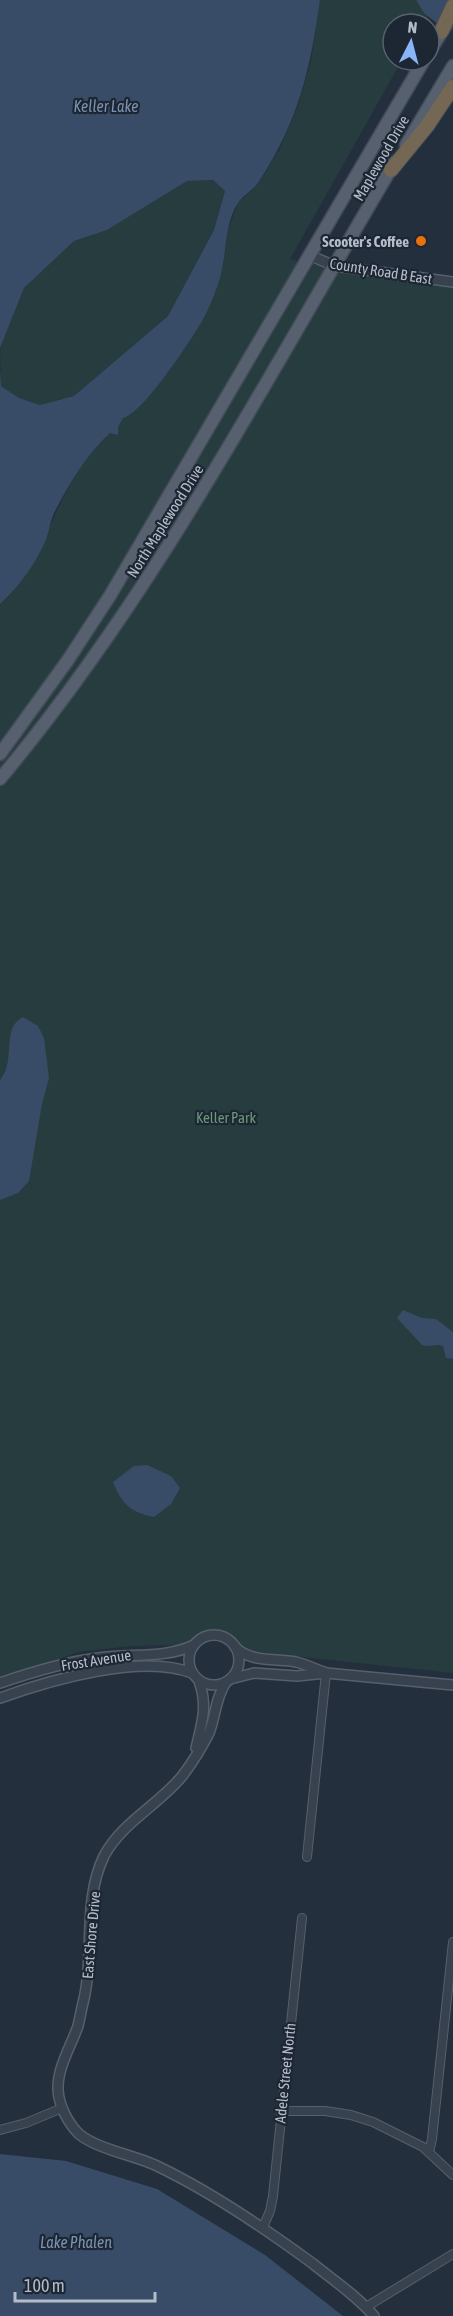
<svg xmlns="http://www.w3.org/2000/svg" width="453" height="2316" font-family="'Asap Condensed',sans-serif">
<style>
.green{fill:#263c3f}
.water{fill:#394c67}
.lines{fill:none;stroke-linecap:round;stroke-linejoin:round}
.minor-casing{stroke:#565f6c;stroke-width:10}
.tertiary-casing{stroke:#565f6c;stroke-width:12}
.primary-casing{stroke:#414a57;stroke-width:15}
.motorway-casing{stroke:#434c59;stroke-width:16}
.minor{stroke:#38414e;stroke-width:8}
.tertiary{stroke:#38414e;stroke-width:9}
.primary{stroke:#56606e;stroke-width:12}
.motorway{stroke:#746855;stroke-width:14}
.food-dot{fill:#e8710a;stroke:#1d2633;stroke-width:2}
.labels{text-anchor:middle;dominant-baseline:central;stroke-width:4.5;stroke-linejoin:round;paint-order:stroke}
.street-label{font-size:15px;fill:#b4bcc9;stroke:#1d2633}
.poi-label{font-size:15px;font-weight:bold;fill:#b4bcc9;stroke:#1d2633;text-anchor:end}
.park-label{font-size:15px;fill:#6b9a76;stroke:#1d2633}
.water-label{font-size:16px;font-style:italic;fill:#7c92b1;stroke:#1d2633}
</style>
<rect width="100%" height="100%" fill="#242f3e"/>
<g class="green">
<path d="M 320,0 L 436,0 L 423,24 L 393,24 L 393,60 L 402,60 L 290,259 L 377,278 L 453,285 L 453,1673 L 254,1652 C 230,1647 236,1631 206,1630 L 184,1645 L 131,1646 L 78,1652 L 0,1682 L 0,604 C 42,565 46,524 74,478 C 80,468 87,457 95,447 C 104,436 116,430 123,417 L 180,352 L 199,327 L 223,265 L 228,230 L 238,203 L 258,184 L 279,150 L 298,106 L 311,61 Z"/>
<path d="M 213,180 L 225,191 L 214,230 L 168,316 L 74,396 L 40,405 L 19,398 L 1,386 L 0,348 L 24,288 L 74,241 L 107,230 L 187,181 Z"/>
</g>
<g class="water">
<path d="M 0,0 L 320,0 C 310,71 299,119 260,180 C 255,189 244,194 238,203 C 224,224 227,254 220,278 C 215,294 207,314 198,328 C 185,348 143,413 123,418 L 118,427 L 118,435 L 110,433 C 86,455 69,484 54,513 C 50,522 49,531 46,540 C 35,564 20,586 0,604 L 0,369 L 1,386 L 19,398 L 40,405 L 74,396 L 168,316 L 214,230 L 225,191 L 213,180 L 187,181 L 107,230 L 74,241 L 24,288 L 0,348 Z"/>
<path d="M 416,0 L 453,0 L 438,24 L 424,13 Z"/>
<path d="M 23,1017 L 38,1026 L 44,1038 L 49,1078 L 42,1104 L 29,1181 L 18,1193 L 0,1200 L 0,1080 C 17,1060 0,1029 23,1017 Z"/>
<path d="M 403,1310 L 422,1318 L 436,1319 L 453,1332 L 453,1359 L 446,1358 L 443,1346 C 436,1343 429,1348 422,1345 L 397,1318 Z"/>
<path d="M 147,1465 L 171,1476 L 180,1488 L 171,1504 L 154,1517 C 131,1513 121,1503 113,1482 L 134,1466 Z"/>
<path d="M 0,2154 L 66,2161 L 157,2189 L 265,2255 L 343,2316 L 0,2316 Z"/>
</g>
<g class="lines">
<g class="minor-casing">
<g id="minor">
<path d="M 307,1857 L 326,1673"/>
<path d="M 281,2111 L 325,2111 L 351,2115 L 373,2122 L 423,2147 L 453,2175"/>
<path d="M 0,2130 L 26,2123 L 62,2108"/>
<path d="M 429,2152 L 432,2139 L 453,1942"/>
<path d="M 263,2227 L 270,2211 L 273,2196 L 302,1918"/>
<path d="M 366,2307 L 453,2254"/>
</g>
</g>
<g class="tertiary-casing">
<g id="tertiary">
<path d="M 311,256 L 335,266 L 453,282"/>
<circle cx="214" cy="1660" r="25"/>
<path d="M 235,1647 C 251,1663 275,1658 296,1662 C 305,1664 315,1669 324,1672"/>
<path d="M 230,1679 L 254,1673 L 297,1676 L 326,1673 L 453,1685"/>
<path d="M 226,1682 C 215,1699 216,1715 209,1733 C 202,1747 192,1763 183,1775 C 159,1805 122,1822 104,1856 C 82,1901 95,1956 83,2003 C 81,2011 80,2018 78,2026 C 71,2046 57,2068 58,2090 C 59,2106 68,2123 79,2134 C 97,2149 133,2155 155,2165 C 210,2191 263,2227 312,2263 C 333,2280 356,2295 374,2316"/>
<path d="M 0,1683 C 32,1672 65,1662 98,1658 C 130,1653 165,1659 194,1645"/>
<path d="M 0,1698 C 50,1680 142,1653 192,1673"/>
<path d="M 196,1748 C 202,1723 208,1706 199,1681"/>
</g>
</g>
<g class="primary-casing">
<g id="primary">
<path d="M 429,52 L 446,25"/>
<path d="M 406,145 L 453,66"/>
<path d="M 0,754 L 68,660 L 111,594 L 424,60"/>
<path d="M 0,779 C 157,591 270,372 395,162"/>
</g>
</g>
<g class="motorway-casing">
<g id="motorway">
<path d="M 441,32 L 453,6"/>
<path d="M 391,170 L 427,126 L 453,87"/>
</g>
</g>
<use href="#minor" class="minor"/>
<use href="#tertiary" class="tertiary"/>
<use href="#primary" class="primary"/>
<use href="#motorway" class="motorway"/>
</g>
<circle class="food-dot" cx="421" cy="241" r="6"/>
<g class="labels">
<g class="street-label">
<text transform="translate(381 158) rotate(-60)">Maplewood Drive</text>
<text transform="translate(381 271) rotate(9)">County Road B East</text>
<text transform="translate(165 521) rotate(-58)">North Maplewood Drive</text>
<text transform="translate(96 1660) rotate(-9)">Frost Avenue</text>
<text transform="translate(91 1935) rotate(-85)">East Shore Drive</text>
<text transform="translate(285 2073) rotate(-84)">Adele Street North</text>
</g>
<g class="poi-label">
<text x="409" y="241">Scooter's Coffee</text>
</g>
<g class="park-label">
<text x="226" y="1117">Keller Park</text>
</g>
<g class="water-label">
<text x="106" y="106">Keller Lake</text>
<text x="76" y="2242">Lake Phalen</text>
</g>
</g>
<g transform="translate(411 42) rotate(6)"><circle r="28" fill="#1d2633" stroke="#59626f" stroke-width="1.5"/>
<path d="M0-4.5L10 22L0 15L-10 22Z" fill="#8ab4f8"/>
<text y="-9" font-size="16" font-weight="bold" text-anchor="middle" fill="#b4bcc9">N</text>
</g>
<path d="M15 2292v9h140v-9" fill="none" stroke="#b4bcc9" stroke-width="3"/>
<text x="24" y="2292" font-size="18" fill="#b4bcc9" stroke="#1d2633" stroke-width="4.5" paint-order="stroke">100 m</text>
</svg>
